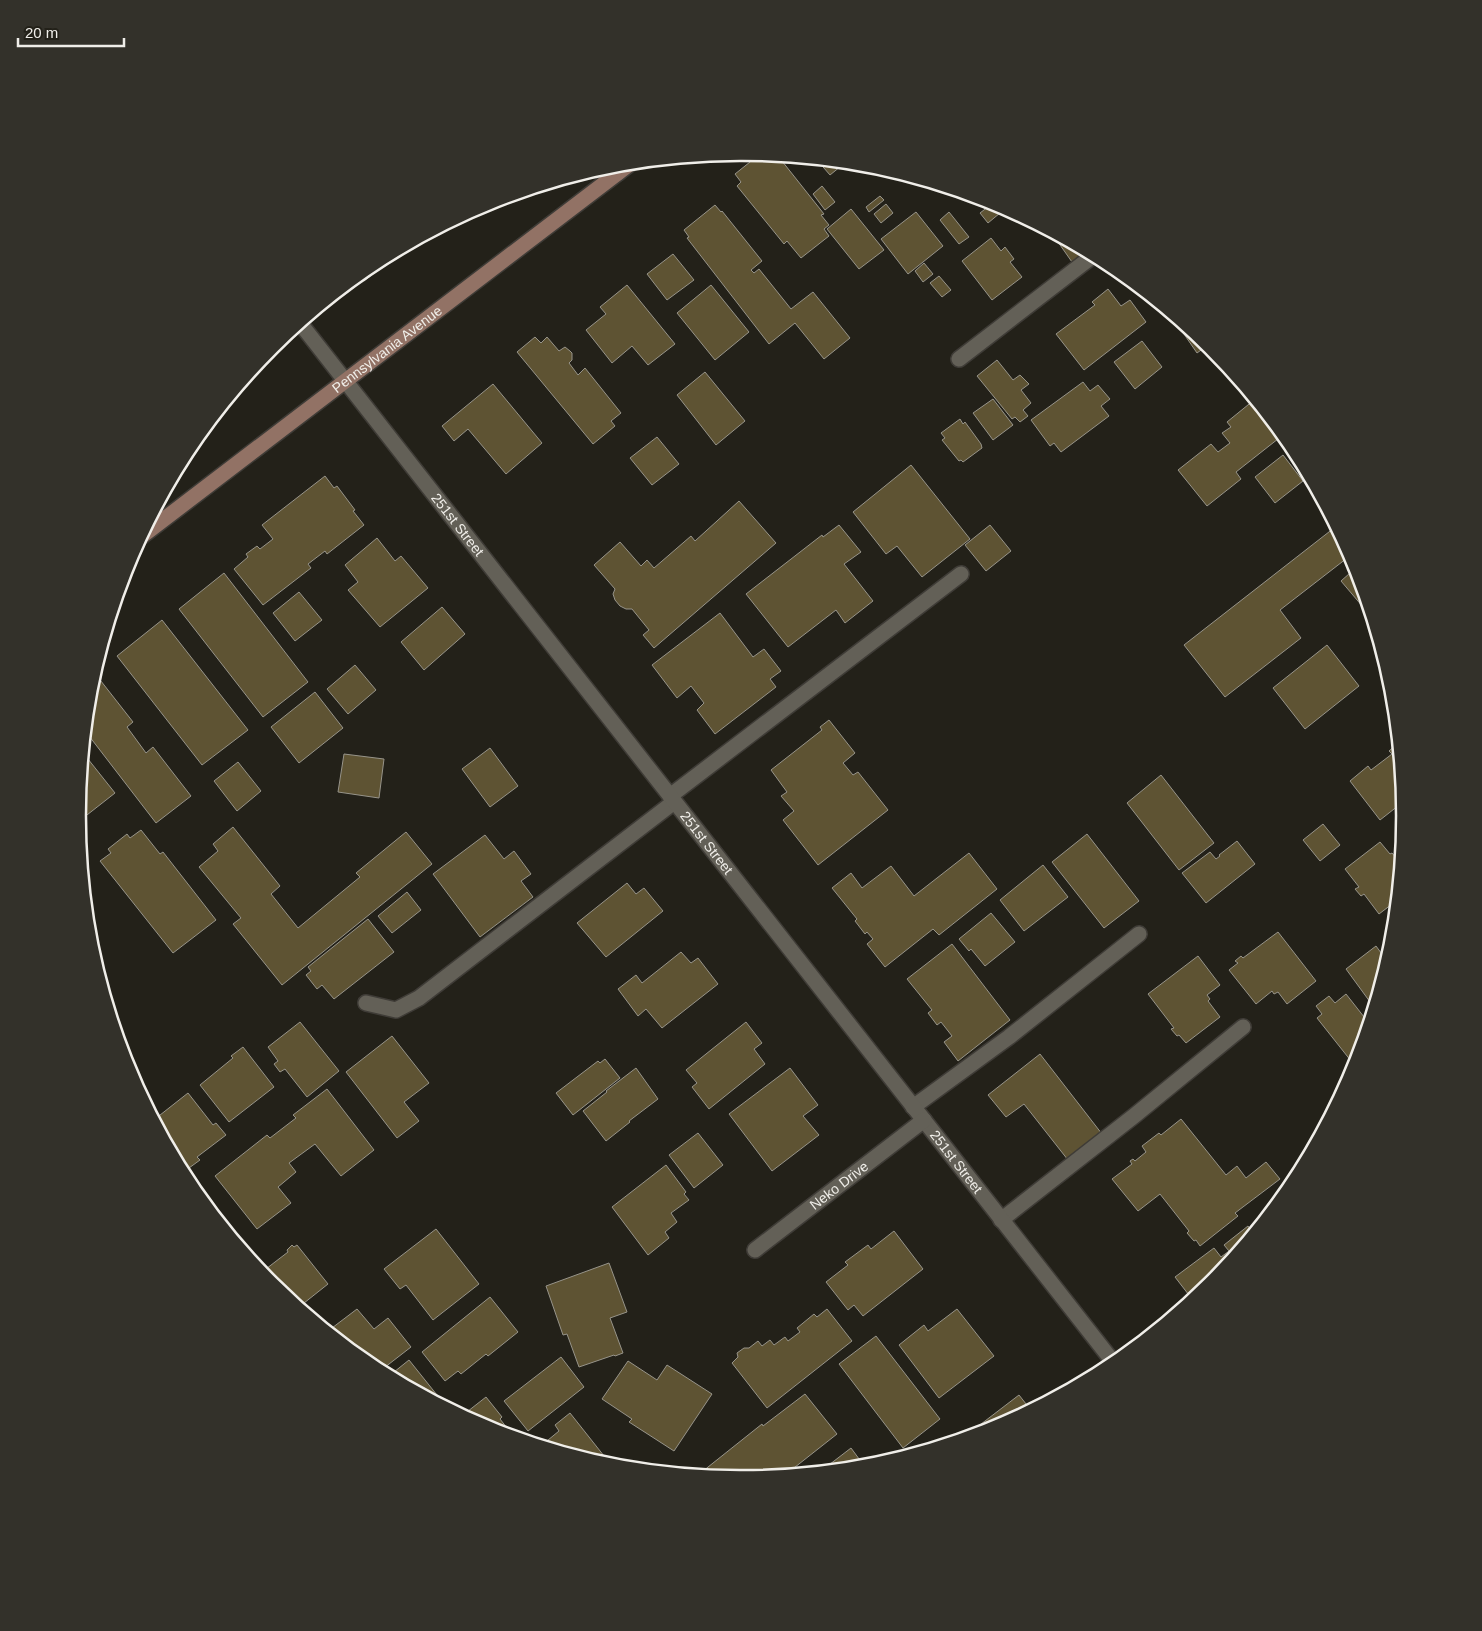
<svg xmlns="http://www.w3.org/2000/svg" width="1482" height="1631" font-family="Arial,sans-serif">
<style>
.building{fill:#5e5333;stroke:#97948a}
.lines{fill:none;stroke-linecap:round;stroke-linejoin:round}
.lane-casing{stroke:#3f3c37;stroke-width:18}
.street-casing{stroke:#3f3c37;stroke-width:18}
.secondary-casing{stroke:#3f3c37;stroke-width:18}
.lane{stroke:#636057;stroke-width:15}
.street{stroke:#636057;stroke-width:15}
.secondary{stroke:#927265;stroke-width:15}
.labels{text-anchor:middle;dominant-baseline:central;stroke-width:5;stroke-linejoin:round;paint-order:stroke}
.street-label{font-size:14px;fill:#f0eee9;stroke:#232119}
.rim{fill:none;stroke:#f0eee9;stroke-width:2.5}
</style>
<rect width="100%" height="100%" fill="#232119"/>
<g class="building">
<path d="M 760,154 L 778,156 L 824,214 L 821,215 L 829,225 L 824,229 L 829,236 L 801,258 L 787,241 L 784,244 L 737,186 L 741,182 L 735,174 Z"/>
<path d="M 817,160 L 846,162 L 830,175 Z"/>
<path d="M 822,186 L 835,202 L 825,210 L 813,194 Z"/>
<path d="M 880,196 L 884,200 L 869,212 L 866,207 Z"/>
<path d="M 993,203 L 1000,213 L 988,223 L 980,213 Z"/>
<path d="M 886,204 L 893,213 L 881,223 L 874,214 Z"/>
<path d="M 715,205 L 721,212 L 722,211 L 762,261 L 751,270 L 754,273 L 759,269 L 791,309 L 813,292 L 850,338 L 824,359 L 795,323 L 769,344 L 687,238 L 689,237 L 684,230 Z"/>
<path d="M 851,209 L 884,250 L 859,269 L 827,229 Z"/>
<path d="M 916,212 L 943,246 L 908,274 L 881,239 Z"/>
<path d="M 949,212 L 969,237 L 959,244 L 940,220 Z"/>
<path d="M 1051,232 L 1086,251 L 1072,262 Z"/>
<path d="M 991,238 L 1001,251 L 1005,247 L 1014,259 L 1010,262 L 1022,277 L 992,300 L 962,261 Z"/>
<path d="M 393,253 L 396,256 L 364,281 L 359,275 L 373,264 Z"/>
<path d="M 673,254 L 694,280 L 667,300 L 647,274 Z"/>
<path d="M 924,263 L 933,274 L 923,282 L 915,271 Z"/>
<path d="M 939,276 L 951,290 L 942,297 L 930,283 Z"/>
<path d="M 627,285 L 675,344 L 648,365 L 632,346 L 612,363 L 586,330 L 606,314 L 600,307 Z"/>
<path d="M 711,285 L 749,332 L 715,360 L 677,313 Z"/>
<path d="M 1108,289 L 1121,306 L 1130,300 L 1146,322 L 1084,370 L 1056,334 L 1095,305 L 1092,302 Z"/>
<path d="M 1175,317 L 1208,345 L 1197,353 L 1173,318 Z"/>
<path d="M 535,337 L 541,343 L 547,337 L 559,351 L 565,347 L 570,351 L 572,353 L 572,360 L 569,363 L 578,375 L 585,368 L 621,413 L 611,421 L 615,426 L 593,444 L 517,352 Z"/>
<path d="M 1142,341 L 1162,367 L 1135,389 L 1114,362 Z"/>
<path d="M 997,360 L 1013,380 L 1020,375 L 1029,384 L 1021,390 L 1031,403 L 1023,410 L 1028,416 L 1020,422 L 1015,417 L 1012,419 L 977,376 Z"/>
<path d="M 705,372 L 745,421 L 716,445 L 677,395 Z"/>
<path d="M 1083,382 L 1090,391 L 1098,385 L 1110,399 L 1101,406 L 1109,416 L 1061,452 L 1054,443 L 1050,446 L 1031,420 Z"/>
<path d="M 493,384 L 542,443 L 506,474 L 468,429 L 454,441 L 442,426 Z"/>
<path d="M 993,399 L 1013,425 L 993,440 L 973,413 Z"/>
<path d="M 1254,400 L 1283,435 L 1236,472 L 1241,479 L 1207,506 L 1178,470 L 1211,444 L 1218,452 L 1230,443 L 1222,433 L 1231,427 L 1227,422 Z"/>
<path d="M 960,419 L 963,424 L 965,422 L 981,444 L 982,448 L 963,462 L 961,460 L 959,461 L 942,440 L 945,438 L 941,433 Z"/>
<path d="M 657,437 L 679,464 L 652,485 L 630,458 Z"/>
<path d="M 1283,455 L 1303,481 L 1275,503 L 1255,477 Z"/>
<path d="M 911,465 L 970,539 L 922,577 L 897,546 L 886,554 L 853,512 Z"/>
<path d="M 325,476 L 334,488 L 337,486 L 355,510 L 353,511 L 364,525 L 327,554 L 325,551 L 308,564 L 311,568 L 263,605 L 234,569 L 248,557 L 246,554 L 257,546 L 260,549 L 273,539 L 262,525 Z"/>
<path d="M 739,501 L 776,543 L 654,648 L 643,635 L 649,630 L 632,609 L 626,609 L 620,606 L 615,600 L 613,594 L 615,589 L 594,565 L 620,542 L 641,566 L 647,560 L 654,568 L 691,536 L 695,541 Z"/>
<path d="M 839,525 L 861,552 L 844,564 L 873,601 L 845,623 L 836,610 L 788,647 L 746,594 L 822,535 L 823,537 Z"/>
<path d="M 990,525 L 1011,551 L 986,571 L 965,545 Z"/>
<path d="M 1334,528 L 1341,537 L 1351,555 L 1280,610 L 1301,638 L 1225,697 L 1184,645 Z"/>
<path d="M 377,538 L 395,561 L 401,556 L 428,588 L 380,627 L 348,590 L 358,582 L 345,565 Z"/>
<path d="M 1355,563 L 1367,604 L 1363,607 L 1341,581 L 1350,573 L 1347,569 Z"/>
<path d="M 224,573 L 308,682 L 263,717 L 179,609 Z"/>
<path d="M 299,592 L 322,620 L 295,641 L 273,613 Z"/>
<path d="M 442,607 L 465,634 L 424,670 L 401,642 Z"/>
<path d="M 720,613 L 753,657 L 764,649 L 781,671 L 770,679 L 776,687 L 715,734 L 697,710 L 704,703 L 691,686 L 677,698 L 652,665 Z"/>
<path d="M 162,620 L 248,730 L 202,765 L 117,656 Z"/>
<path d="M 1327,645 L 1359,686 L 1305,729 L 1273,688 Z"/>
<path d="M 355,665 L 376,690 L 348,714 L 327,689 Z"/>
<path d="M 97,676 L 133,722 L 127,727 L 146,753 L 153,747 L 191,796 L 156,823 L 86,732 L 90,686 L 92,679 Z"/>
<path d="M 315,692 L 343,728 L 299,763 L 271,727 Z"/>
<path d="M 829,720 L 855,753 L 843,763 L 853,775 L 858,772 L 888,810 L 818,865 L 783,820 L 794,811 L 781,796 L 787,792 L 771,770 L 822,730 L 820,727 Z"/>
<path d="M 1397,744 L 1403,802 L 1380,820 L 1350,781 L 1368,766 L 1371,770 L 1392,754 L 1389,751 Z"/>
<path d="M 490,748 L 518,786 L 490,807 L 462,769 Z"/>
<path d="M 84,754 L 115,793 L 78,822 L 78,815 Z"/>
<path d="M 344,754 L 384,759 L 379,798 L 338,792 Z"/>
<path d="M 238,762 L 261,791 L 237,811 L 214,781 Z"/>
<path d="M 1161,775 L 1214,843 L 1179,870 L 1127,803 Z"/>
<path d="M 1323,824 L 1340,845 L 1320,861 L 1303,840 Z"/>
<path d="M 233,827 L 280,886 L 271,894 L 298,928 L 360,877 L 356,873 L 406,832 L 432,864 L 282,985 L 233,924 L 241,918 L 199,867 L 218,851 L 213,844 Z"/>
<path d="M 141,830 L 160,854 L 163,852 L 216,920 L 173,953 L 100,861 L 111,853 L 108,849 L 127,834 L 130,838 Z"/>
<path d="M 1087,834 L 1139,901 L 1104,928 L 1052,862 Z"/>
<path d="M 485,835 L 504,859 L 514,851 L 531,874 L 521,881 L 533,897 L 480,937 L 433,874 Z"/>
<path d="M 1237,841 L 1255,864 L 1206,903 L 1182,873 L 1210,852 L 1216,859 L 1220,856 L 1219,855 Z"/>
<path d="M 1380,842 L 1390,854 L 1392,853 L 1397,859 L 1394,861 L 1399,867 L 1396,901 L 1379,914 L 1364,894 L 1361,896 L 1355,889 L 1359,887 L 1345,869 Z"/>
<path d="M 969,853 L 997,889 L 939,935 L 933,929 L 885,967 L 867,944 L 873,939 L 867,932 L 865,934 L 855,921 L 857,919 L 832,888 L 851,873 L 862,888 L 891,866 L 914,896 Z"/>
<path d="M 1043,865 L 1068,897 L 1024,931 L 1000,900 Z"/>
<path d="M 627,883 L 636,894 L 644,888 L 663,911 L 606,957 L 577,923 Z"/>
<path d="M 407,892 L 421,910 L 392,933 L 378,916 Z"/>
<path d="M 991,913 L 1015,942 L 985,966 L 971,949 L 969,951 L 959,939 Z"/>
<path d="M 368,919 L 394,952 L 334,999 L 322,985 L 317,989 L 306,975 L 311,971 L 308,967 Z"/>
<path d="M 1278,932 L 1316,981 L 1287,1004 L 1278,992 L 1274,994 L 1272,991 L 1256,1004 L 1229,970 L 1238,963 L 1235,961 L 1241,956 L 1243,958 Z"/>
<path d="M 952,944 L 1010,1020 L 958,1061 L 944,1042 L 952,1036 L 941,1022 L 937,1025 L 928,1013 L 932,1010 L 907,979 Z"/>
<path d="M 1376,946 L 1387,961 L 1373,1006 L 1346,969 Z"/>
<path d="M 681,952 L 691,963 L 698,958 L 718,984 L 662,1028 L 646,1009 L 638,1016 L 618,989 L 636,975 L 642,983 Z"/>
<path d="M 1198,956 L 1220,985 L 1207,995 L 1210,999 L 1208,1001 L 1220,1017 L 1186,1043 L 1179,1035 L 1177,1036 L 1171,1029 L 1174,1028 L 1148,994 Z"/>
<path d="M 1346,994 L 1368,1022 L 1355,1066 L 1317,1018 L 1322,1014 L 1316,1006 L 1329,996 L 1335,1003 Z"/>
<path d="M 300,1022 L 339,1071 L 307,1097 L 285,1069 L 280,1072 L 274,1064 L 278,1061 L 268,1047 Z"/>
<path d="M 746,1022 L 762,1043 L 754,1049 L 765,1064 L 709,1109 L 692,1087 L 697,1083 L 686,1070 Z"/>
<path d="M 392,1036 L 429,1083 L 404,1102 L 419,1121 L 397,1138 L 346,1072 Z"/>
<path d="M 243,1047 L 274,1087 L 229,1122 L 200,1085 L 233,1058 L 231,1056 Z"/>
<path d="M 1040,1054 L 1102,1134 L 1068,1160 L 1024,1104 L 1006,1117 L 988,1095 Z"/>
<path d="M 605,1059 L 620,1078 L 573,1115 L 556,1093 L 598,1061 L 600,1063 Z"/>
<path d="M 636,1068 L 658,1099 L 629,1121 L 630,1122 L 606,1141 L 583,1111 L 607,1092 L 606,1091 Z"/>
<path d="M 790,1068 L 818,1105 L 803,1116 L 819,1135 L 772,1171 L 729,1114 Z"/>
<path d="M 327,1089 L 374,1150 L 341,1176 L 315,1144 L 289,1163 L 296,1172 L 278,1187 L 291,1203 L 257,1229 L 215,1176 L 267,1135 L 270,1138 L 296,1118 L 293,1115 Z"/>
<path d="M 188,1093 L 213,1125 L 216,1123 L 226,1135 L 197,1157 L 200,1160 L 189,1168 L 170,1144 L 169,1145 L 155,1119 Z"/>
<path d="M 1181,1119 L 1226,1175 L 1237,1166 L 1246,1178 L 1266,1162 L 1280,1179 L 1235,1213 L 1238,1216 L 1200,1246 L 1196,1240 L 1194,1241 L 1187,1233 L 1189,1231 L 1160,1194 L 1138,1211 L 1112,1179 L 1132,1164 L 1130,1161 L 1133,1159 L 1135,1161 L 1146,1152 L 1142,1146 L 1159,1133 L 1161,1135 Z"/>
<path d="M 698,1133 L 723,1165 L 694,1188 L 669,1155 Z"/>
<path d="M 666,1165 L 686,1192 L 684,1194 L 689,1200 L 671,1213 L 677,1222 L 665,1232 L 669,1238 L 648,1255 L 612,1207 Z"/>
<path d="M 1248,1226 L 1253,1233 L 1210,1285 L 1192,1299 L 1175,1277 L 1214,1248 L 1221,1257 L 1229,1251 L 1224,1245 Z"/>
<path d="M 436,1229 L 479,1284 L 433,1320 L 406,1285 L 400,1289 L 384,1269 Z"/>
<path d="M 894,1231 L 923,1269 L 863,1316 L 854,1305 L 848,1310 L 826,1282 L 848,1265 L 845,1262 L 868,1245 L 871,1249 Z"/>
<path d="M 292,1245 L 294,1247 L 297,1245 L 328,1284 L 299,1307 L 272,1284 L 262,1272 L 288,1252 L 287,1250 Z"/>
<path d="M 609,1263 L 627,1312 L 610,1318 L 623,1353 L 615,1356 L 614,1355 L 579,1367 L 567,1334 L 563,1335 L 546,1286 Z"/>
<path d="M 490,1297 L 518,1332 L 488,1356 L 486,1354 L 461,1374 L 458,1371 L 445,1381 L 422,1352 Z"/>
<path d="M 357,1309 L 374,1329 L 388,1318 L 411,1347 L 380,1371 L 372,1367 L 328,1331 Z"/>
<path d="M 827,1309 L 852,1341 L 767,1408 L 732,1363 L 738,1357 L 737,1353 L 744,1348 L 749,1348 L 758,1341 L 762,1346 L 770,1340 L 774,1345 L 785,1337 L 788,1341 L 800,1332 L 797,1328 L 814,1314 L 817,1317 Z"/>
<path d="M 957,1309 L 994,1356 L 939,1398 L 899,1345 L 924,1325 L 928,1331 Z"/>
<path d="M 876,1336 L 940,1419 L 903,1448 L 839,1364 Z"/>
<path d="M 561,1357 L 584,1387 L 528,1431 L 504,1401 Z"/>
<path d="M 409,1360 L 437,1395 L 432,1399 L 389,1376 Z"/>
<path d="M 628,1361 L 657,1380 L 667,1365 L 712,1394 L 674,1451 L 629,1422 L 632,1419 L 602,1399 Z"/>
<path d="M 805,1394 L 837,1434 L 785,1475 L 741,1479 L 698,1475 L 762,1424 L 763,1426 Z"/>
<path d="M 1019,1395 L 1030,1409 L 995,1429 L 969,1436 L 968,1434 Z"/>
<path d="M 486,1397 L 502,1417 L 500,1419 L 514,1437 L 487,1428 L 463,1415 Z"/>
<path d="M 570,1413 L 608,1461 L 612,1458 L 620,1467 L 611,1466 L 542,1445 L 559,1431 L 555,1425 Z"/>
<path d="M 851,1448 L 865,1467 L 821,1471 Z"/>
</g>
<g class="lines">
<g class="lane-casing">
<g id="lane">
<path d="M 959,359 L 1094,255"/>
<path d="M 670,796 L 961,574"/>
<path d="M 366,1003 L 396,1010 L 419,998 L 674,802"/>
<path d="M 913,1107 L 1009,1037 L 1139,934"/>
<path d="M 1001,1220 L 1134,1116 L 1243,1027"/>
</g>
</g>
<g class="street-casing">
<g id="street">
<path d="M 612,165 L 618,173"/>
<path id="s1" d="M 300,323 L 1114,1363"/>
<path id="s2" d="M 755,1250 L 924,1120"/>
</g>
</g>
<g class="secondary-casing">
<g id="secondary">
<path id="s3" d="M 142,536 L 631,163"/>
</g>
</g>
<use href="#lane" class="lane"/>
<use href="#street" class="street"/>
<use href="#secondary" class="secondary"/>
</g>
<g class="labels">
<g class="street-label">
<text stroke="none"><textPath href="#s3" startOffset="308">Pennsylvania Avenue</textPath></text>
<text stroke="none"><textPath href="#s1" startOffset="256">251st Street</textPath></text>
<text stroke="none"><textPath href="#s1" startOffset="660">251st Street</textPath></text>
<text stroke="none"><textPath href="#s1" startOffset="1065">251st Street</textPath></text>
<text stroke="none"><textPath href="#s2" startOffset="106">Neko Drive</textPath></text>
</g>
</g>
<path d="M0 0H1482V1631H0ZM740 161H742A654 654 0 0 1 1396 815V816A654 654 0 0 1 742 1470H740A654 654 0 0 1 86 816V815A654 654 0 0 1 740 161Z" fill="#33312a" fill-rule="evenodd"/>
<path class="rim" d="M740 161H742A654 654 0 0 1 1396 815V816A654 654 0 0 1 742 1470H740A654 654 0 0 1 86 816V815A654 654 0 0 1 740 161Z"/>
<path d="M18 38v8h106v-8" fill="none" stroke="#f0eee9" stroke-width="2.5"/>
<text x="25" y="38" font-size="15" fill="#f0eee9" stroke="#232119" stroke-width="4" paint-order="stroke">20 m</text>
</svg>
